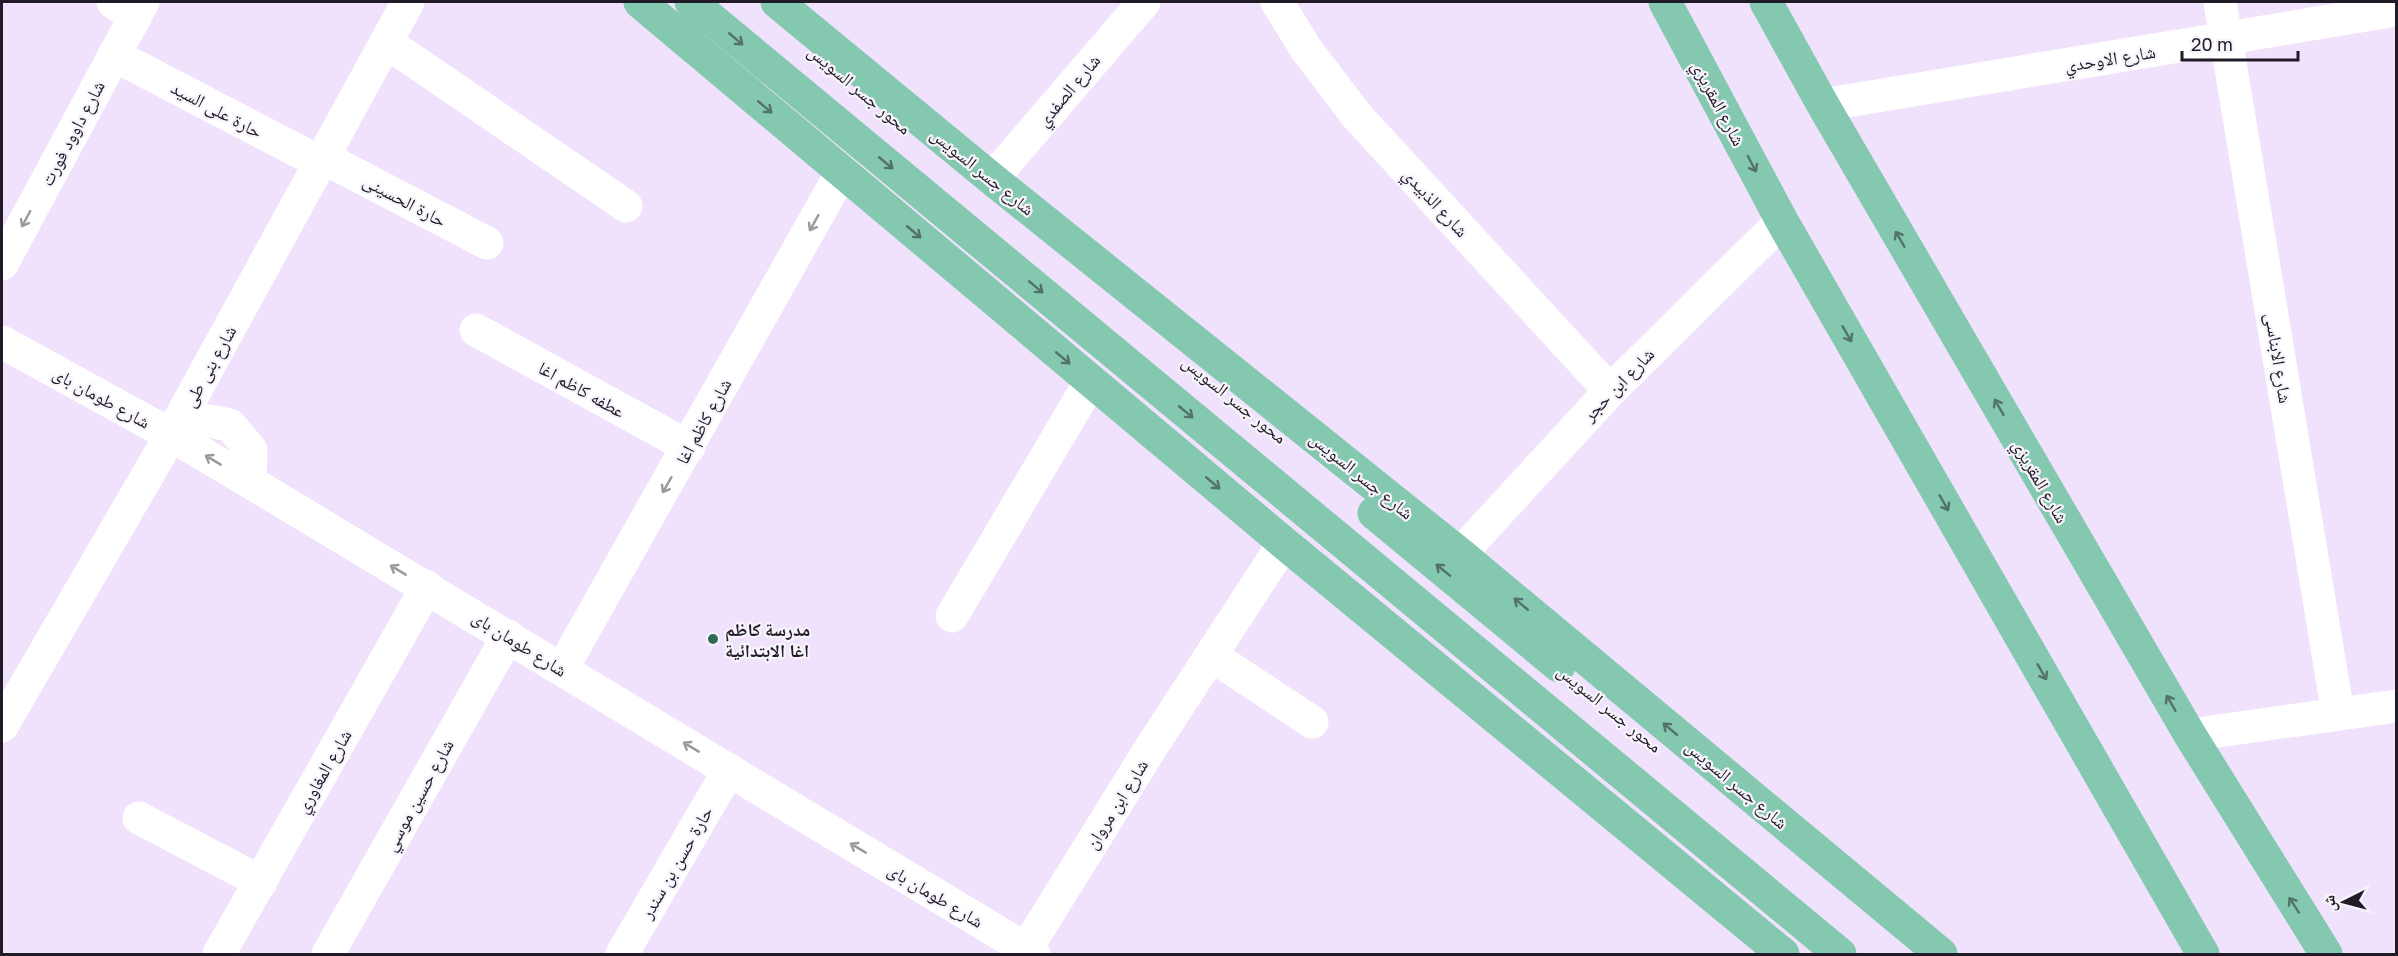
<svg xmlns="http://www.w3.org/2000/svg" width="2398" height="956" font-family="'Golos Text','Noto Naskh Arabic',sans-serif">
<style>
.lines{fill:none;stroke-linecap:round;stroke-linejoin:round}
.minor{stroke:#fff;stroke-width:33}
.major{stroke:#83c8af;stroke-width:33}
.oneway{stroke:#52726b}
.oneway2{stroke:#9b989e}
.poi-dot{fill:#326b53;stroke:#f7f4fb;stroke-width:2}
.labels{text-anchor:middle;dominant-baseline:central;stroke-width:4.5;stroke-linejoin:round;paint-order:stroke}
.street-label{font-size:18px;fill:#211b27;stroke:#f7f4fb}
.poi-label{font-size:18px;font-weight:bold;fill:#211b27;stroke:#f7f4fb;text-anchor:start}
</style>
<rect width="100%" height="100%" fill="#f0e2fd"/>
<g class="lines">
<g class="minor">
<path d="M 113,2 L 135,18"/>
<path d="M 1277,2 L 1306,49 L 1357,116 L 1610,391"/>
<path d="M 2220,2 L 2338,714"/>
<path d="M 386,42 L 626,206"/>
<path d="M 114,55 L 321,163"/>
<path d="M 1823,105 L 2396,10"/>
<path d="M 324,158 L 487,243"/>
<path d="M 992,179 L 1144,2"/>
<path d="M 2,264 L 143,2"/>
<path d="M 476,330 L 689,447"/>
<path d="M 2,342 L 171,435 L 250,482 L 1034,954"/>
<path d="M 171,435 L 198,419 L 230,425 L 251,450 L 250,482"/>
<path d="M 1460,554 L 1610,391 L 1782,221"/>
<path d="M 952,616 L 1091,381"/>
<path d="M 1212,656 L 1312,722"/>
<path d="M 562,669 L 842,172"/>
<path d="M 2,726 L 171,435 L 408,2"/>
<path d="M 2190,735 L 2396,706"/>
<path d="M 139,818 L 261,882"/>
<path d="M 219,954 L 427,587"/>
<path d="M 328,954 L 508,636"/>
<path d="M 622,954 L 729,770"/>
<path d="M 1023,954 L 1152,746 L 1284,543"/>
</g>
<g class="major">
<path d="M 640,2 L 1284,543 L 1783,954"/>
<path d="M 691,2 L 1840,954"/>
<path d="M 777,2 L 992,179 L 1460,554 L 1941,954"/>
<path d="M 1665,2 L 1782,221 L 2203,954"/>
<path d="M 1766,2 L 1823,105 L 2190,735 L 2326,954"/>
<path d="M 1374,513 L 1559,666"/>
</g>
</g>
<defs><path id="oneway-shaft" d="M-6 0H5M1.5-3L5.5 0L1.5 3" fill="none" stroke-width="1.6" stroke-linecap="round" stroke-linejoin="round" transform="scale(1.5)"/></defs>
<g class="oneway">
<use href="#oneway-shaft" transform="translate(736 39) rotate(40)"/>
<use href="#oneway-shaft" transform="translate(765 107) rotate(40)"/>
<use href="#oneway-shaft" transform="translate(886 163) rotate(40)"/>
<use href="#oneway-shaft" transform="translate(1752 164) rotate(62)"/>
<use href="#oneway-shaft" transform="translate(914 232) rotate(40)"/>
<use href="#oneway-shaft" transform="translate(1900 239) rotate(-120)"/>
<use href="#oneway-shaft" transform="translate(1036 287) rotate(40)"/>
<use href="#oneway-shaft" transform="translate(1847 334) rotate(60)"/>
<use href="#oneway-shaft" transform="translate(1063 358) rotate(40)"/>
<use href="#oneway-shaft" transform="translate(1999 407) rotate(-120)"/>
<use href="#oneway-shaft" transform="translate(1186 412) rotate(40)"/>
<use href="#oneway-shaft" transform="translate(1213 483) rotate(40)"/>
<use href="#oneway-shaft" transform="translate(1944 503) rotate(60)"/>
<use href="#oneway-shaft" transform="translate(1443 570) rotate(-141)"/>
<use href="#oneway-shaft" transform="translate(1521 604) rotate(-140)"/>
<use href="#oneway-shaft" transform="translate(2042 672) rotate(60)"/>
<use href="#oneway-shaft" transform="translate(2171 703) rotate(-120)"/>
<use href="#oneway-shaft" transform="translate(1670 729) rotate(-140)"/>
<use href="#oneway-shaft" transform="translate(2294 905) rotate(-123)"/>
</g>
<g class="oneway2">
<use href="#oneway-shaft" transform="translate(26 219) rotate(118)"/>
<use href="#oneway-shaft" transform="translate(814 223) rotate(119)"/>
<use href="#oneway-shaft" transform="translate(213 460) rotate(-149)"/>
<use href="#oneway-shaft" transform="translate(667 485) rotate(120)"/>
<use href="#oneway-shaft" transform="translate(398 570) rotate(-149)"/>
<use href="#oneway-shaft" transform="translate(691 747) rotate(-149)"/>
<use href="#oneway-shaft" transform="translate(858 848) rotate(-149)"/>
</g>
<circle class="poi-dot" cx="713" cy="639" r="6"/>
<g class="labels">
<g class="street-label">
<text transform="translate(2110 58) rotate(-9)">شارع الاوحدي</text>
<text transform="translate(860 89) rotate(40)">محور جسر السويس</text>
<text transform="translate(1068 90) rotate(-50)">شارع الصفدي</text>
<text transform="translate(1719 103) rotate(62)">شارع المقريزي</text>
<text transform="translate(217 109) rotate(28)">حارة على السيد</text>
<text transform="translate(72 133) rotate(-62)">شارع داوود فورت</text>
<text transform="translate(983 171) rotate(39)">شارع جسر السويس</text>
<text transform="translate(405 200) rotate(28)">حارة الحسينى</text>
<text transform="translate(1436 202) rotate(47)">شارع الذبيدي</text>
<text transform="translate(2279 358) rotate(81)">شارع الابناسى</text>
<text transform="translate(209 366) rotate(-61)">شارع بنى طى</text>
<text transform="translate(1618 384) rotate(-46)">شارع ابن حجر</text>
<text transform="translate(582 389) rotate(29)">عطفه كاظم اغا</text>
<text transform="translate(102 397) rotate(29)">شارع طومان باى</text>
<text transform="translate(1235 399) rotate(39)">محور جسر السويس</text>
<text transform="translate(703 421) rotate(-61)">شارع كاظم اغا</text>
<text transform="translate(1362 475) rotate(39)">شارع جسر السويس</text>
<text transform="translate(2041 481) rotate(60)">شارع المقريزي</text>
<text transform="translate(520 643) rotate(32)">شارع طومان باى</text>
<text transform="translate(1610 708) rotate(39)">محور جسر السويس</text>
<text transform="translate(323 771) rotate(-60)">شارع المغاوري</text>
<text transform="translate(1737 784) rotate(40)">شارع جسر السويس</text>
<text transform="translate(418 795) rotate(-61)">شارع حسين موسي</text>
<text transform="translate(1116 804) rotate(-58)">شارع ابن مروان</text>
<text transform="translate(676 862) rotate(-60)">حارة حسن بن سندر</text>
<text transform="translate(936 895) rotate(31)">شارع طومان باى</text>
</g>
<g class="poi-label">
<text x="725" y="629">مدرسة كاظم<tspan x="725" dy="21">اغا الابتدائية</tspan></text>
</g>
</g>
<rect width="2398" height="956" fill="none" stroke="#211b27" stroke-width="6"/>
<g transform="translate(2344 902) rotate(264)" stroke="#f7f4fb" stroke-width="4.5" paint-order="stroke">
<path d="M0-4.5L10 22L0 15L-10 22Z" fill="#211b27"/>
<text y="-9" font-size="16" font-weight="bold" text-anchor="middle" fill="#211b27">ش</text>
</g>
<path d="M2182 51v9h116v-9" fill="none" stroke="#211b27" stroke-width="3"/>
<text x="2191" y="51" font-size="18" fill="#211b27" stroke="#f7f4fb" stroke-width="4.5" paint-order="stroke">20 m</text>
</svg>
